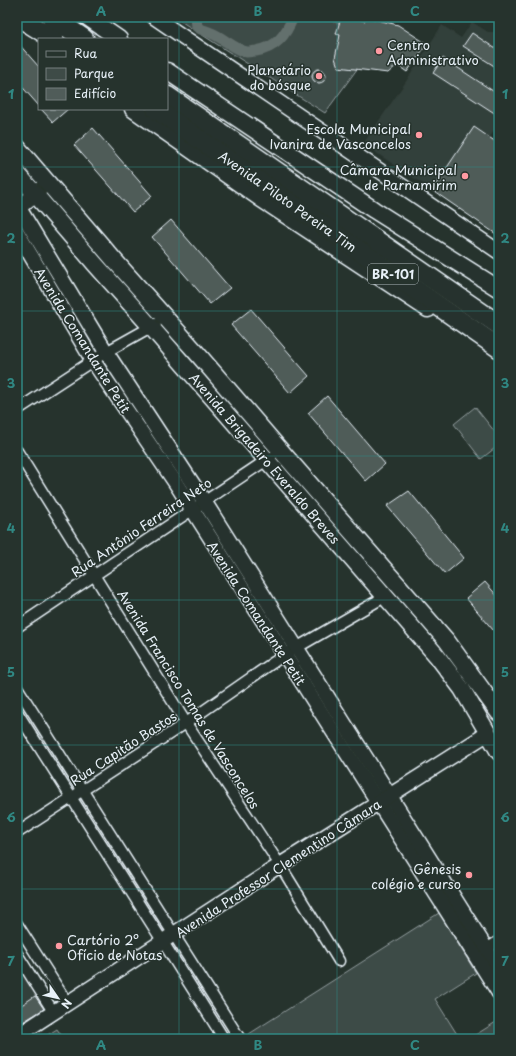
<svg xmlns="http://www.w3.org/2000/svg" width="516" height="1056" font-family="'Playpen Sans',sans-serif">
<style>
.built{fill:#333f3a}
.green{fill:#3e4b47;stroke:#939ea0}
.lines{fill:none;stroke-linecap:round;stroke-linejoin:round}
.canal{stroke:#636f6d;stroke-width:11}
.building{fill:#505c59;stroke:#e8f1f8}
.street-casing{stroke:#e8f1f8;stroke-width:13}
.secondary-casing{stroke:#e8f1f8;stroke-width:17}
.primary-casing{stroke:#e8f1f8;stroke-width:19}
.highway-casing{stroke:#e8f1f8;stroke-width:22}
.street{stroke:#26332d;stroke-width:10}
.secondary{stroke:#26332d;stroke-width:14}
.primary{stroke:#26332d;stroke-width:16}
.highway{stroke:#26332d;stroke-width:19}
.grid{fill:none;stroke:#308883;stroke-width:1;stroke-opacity:0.55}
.poi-dot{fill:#ff9aa2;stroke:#26332d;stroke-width:1.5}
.labels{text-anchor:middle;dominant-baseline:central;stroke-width:3;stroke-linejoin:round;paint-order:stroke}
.shield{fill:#26332d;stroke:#aeb8bb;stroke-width:1}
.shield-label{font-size:12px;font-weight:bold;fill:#e8f1f8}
.poi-label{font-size:13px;fill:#e8f1f8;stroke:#26332d;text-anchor:end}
.street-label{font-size:13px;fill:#e8f1f8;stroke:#26332d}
.neatline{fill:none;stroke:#308883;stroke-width:1.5}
.grid-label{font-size:13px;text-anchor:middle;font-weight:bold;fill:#308883}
</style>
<rect width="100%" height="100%" fill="#26332d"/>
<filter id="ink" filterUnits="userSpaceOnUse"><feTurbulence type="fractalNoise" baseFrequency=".025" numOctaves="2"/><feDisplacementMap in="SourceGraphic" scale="8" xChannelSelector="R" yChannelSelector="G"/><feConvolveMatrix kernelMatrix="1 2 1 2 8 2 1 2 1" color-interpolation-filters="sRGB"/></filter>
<g filter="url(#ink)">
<g class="built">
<path d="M 472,22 L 488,32 L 499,32 L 499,123 L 490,137 L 474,127 L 432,190 L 363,144 L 405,83 L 442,25 L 461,38 Z"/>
<path d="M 17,961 L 38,994 L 17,1008 Z"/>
</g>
<g class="green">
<path d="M 174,17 L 395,17 L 325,113 Z"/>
<path d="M 475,407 L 499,437 L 499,445 L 481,459 L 454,424 Z"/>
<path d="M 439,913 L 476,973 L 435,999 L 460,1039 L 252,1039 L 249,1034 Z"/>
<path d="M 496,1022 L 499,1028 L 499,1039 L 469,1039 Z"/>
<path d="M 57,1029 L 64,1039 L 41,1039 Z"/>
</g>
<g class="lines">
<g class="canal">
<path d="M 196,17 L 197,27 C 202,31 206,30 211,33 C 222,37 236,50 247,52 C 250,52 254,51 256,51 C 276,48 286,35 293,17"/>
<path d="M 335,17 L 340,19 L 347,17"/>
</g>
</g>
<g class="building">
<path d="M 366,17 L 398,25 L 427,44 L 407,72 L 397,65 L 388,73 L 338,67 L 335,58 L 340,35 L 336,34 L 340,21 L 354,18 L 365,21 Z"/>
<path d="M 472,33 L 499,51 L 499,69 L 463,46 Z"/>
<path d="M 17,42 L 39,67 L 39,106 L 17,81 Z"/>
<path d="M 443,58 L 499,95 L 499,116 L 433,73 Z"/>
<circle cx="319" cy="76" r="7"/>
<path d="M 41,109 L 68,109 L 53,122 Z"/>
<path d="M 474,127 L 499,144 L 499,236 L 432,190 Z"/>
<path d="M 93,128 L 152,196 L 133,212 L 74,145 Z"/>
<path d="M 171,220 L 230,288 L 210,304 L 152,237 Z"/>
<path d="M 251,309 L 309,376 L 290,393 L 231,325 Z"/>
<path d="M 327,396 L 385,464 L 366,481 L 308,413 Z"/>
<path d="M 409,491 L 464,558 L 445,574 L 387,506 Z"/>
<path d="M 485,582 L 499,598 L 499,637 L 466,598 Z"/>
<path d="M 35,996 L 44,1009 L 18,1025 L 17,1008 Z"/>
</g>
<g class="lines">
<g class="street-casing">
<g id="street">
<path d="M 17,410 L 106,352 L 156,324"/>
<path d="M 17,451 L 186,723 L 280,865 L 339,961"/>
<path d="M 17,627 L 271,457"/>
<path d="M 17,687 L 240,1039"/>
<path d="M 17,712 L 163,942 L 224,1039"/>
<path d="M 17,833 L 186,723 L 284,655 L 386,596"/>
<path d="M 17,924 L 68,1004"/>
<path d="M 480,953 L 499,941"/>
<path d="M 17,954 L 54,1013"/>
</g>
</g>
<g class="secondary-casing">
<g id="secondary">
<path d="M 154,17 L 499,252"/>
<path d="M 19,208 L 106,352 L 204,501 L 499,969"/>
<path d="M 17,210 L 47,183"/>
<path d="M 17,232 L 93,361 L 175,482 L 499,993"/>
<path d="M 17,1036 L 280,865 L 487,734"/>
</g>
</g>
<g class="primary-casing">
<g id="primary">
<path d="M 87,17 L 119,39"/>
<path d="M 167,71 L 374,210 L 499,289"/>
<path d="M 133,109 L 260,198 L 428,309"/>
<path d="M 17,147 L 115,261 L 196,352 L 288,459 L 447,641 L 499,713"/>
<path d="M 17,173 L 95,264 L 151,327 L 437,656 L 462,689 L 499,752"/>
</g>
</g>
<g class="highway-casing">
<g id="highway">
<path d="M 19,17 L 54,39"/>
<path d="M 52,17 L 84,39"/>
<path d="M 167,96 L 499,325"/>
<path d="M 156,109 L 499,348"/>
</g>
</g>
<use href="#street" class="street"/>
<use href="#secondary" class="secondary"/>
<use href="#primary" class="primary"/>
<use href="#highway" class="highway"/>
</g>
</g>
<path class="grid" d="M 179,17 L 179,1039M 337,17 L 337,1039M 17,167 L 499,167M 17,311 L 499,311M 17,456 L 499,456M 17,600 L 499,600M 17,745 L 499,745M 17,889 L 499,889"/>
<g class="poi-dot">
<circle cx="379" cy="51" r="4"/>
<circle cx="319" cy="76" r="4"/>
<circle cx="419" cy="135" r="4"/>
<circle cx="465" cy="176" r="4"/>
<circle cx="469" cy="875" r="4"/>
<circle cx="59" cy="946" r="4"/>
</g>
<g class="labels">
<rect class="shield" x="368" y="264" width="50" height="20" rx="3"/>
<g class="shield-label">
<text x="393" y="274">BR-101</text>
</g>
<g class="poi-label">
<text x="387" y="44" text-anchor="start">Centro<tspan x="387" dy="15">Administrativo</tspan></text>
<text x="311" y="69">Planetário<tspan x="311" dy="15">do bósque</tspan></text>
<text x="411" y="128">Escola Municipal<tspan x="411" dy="15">Ivanira de Vasconcelos</tspan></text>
<text x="457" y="169">Câmara Municipal<tspan x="457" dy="15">de Parnamirim</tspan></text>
<text x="461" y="868">Gênesis<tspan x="461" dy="15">colégio e curso</tspan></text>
<text x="67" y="939" text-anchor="start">Cartório 2º<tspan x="67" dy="15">Ofício de Notas</tspan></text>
</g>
<g class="street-label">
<text transform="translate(288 201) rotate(35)">Avenida Piloto Pereira Tim</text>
<text transform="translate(83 340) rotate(58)">Avenida Comandante Petit</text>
<text transform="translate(265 458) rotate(49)">Avenida Brigadeiro Everaldo Breves</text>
<text transform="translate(141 527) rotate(-34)">Rua Antônio Ferreira Neto</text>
<text transform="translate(257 613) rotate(57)">Avenida Comandante Petit</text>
<text transform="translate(189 699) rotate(58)">Avenida Francisco Tomas de Vasconcelos</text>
<text transform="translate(123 748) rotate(-33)">Rua Capitão Bastos</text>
<text transform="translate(278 868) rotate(-33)">Avenida Professor Clementino Câmara</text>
</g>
</g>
<rect width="516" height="1056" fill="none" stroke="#26332d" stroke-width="44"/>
<rect x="38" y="38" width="130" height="72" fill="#26332d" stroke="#747f7e"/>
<rect x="46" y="51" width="20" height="6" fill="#26332d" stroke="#747f7e"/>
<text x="74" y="58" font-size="12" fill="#e8f1f8">Rua</text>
<rect x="46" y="68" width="20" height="12" fill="#3e4b47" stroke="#747f7e"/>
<text x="74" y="78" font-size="12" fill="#e8f1f8">Parque</text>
<rect x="46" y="88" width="20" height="12" fill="#505c59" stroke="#747f7e"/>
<text x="74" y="98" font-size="12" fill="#e8f1f8">Edifício</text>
<g transform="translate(58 998) rotate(124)" stroke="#26332d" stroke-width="3" paint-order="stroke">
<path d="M0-3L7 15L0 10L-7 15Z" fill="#e8f1f8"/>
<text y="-6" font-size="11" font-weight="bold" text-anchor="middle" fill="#e8f1f8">N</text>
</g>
<rect x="22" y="22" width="472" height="1012" class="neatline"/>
<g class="grid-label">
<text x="101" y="16">A</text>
<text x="258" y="16">B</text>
<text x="415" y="16">C</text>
<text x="11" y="99">1</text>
<text x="505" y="99">1</text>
<text x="11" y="243">2</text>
<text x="505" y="243">2</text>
<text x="11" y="388">3</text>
<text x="505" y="388">3</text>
<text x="11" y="533">4</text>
<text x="505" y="533">4</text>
<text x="11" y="677">5</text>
<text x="505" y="677">5</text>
<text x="11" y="822">6</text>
<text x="505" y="822">6</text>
<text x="11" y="966">7</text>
<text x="505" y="966">7</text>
<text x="101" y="1050">A</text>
<text x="258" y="1050">B</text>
<text x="415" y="1050">C</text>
</g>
</svg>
